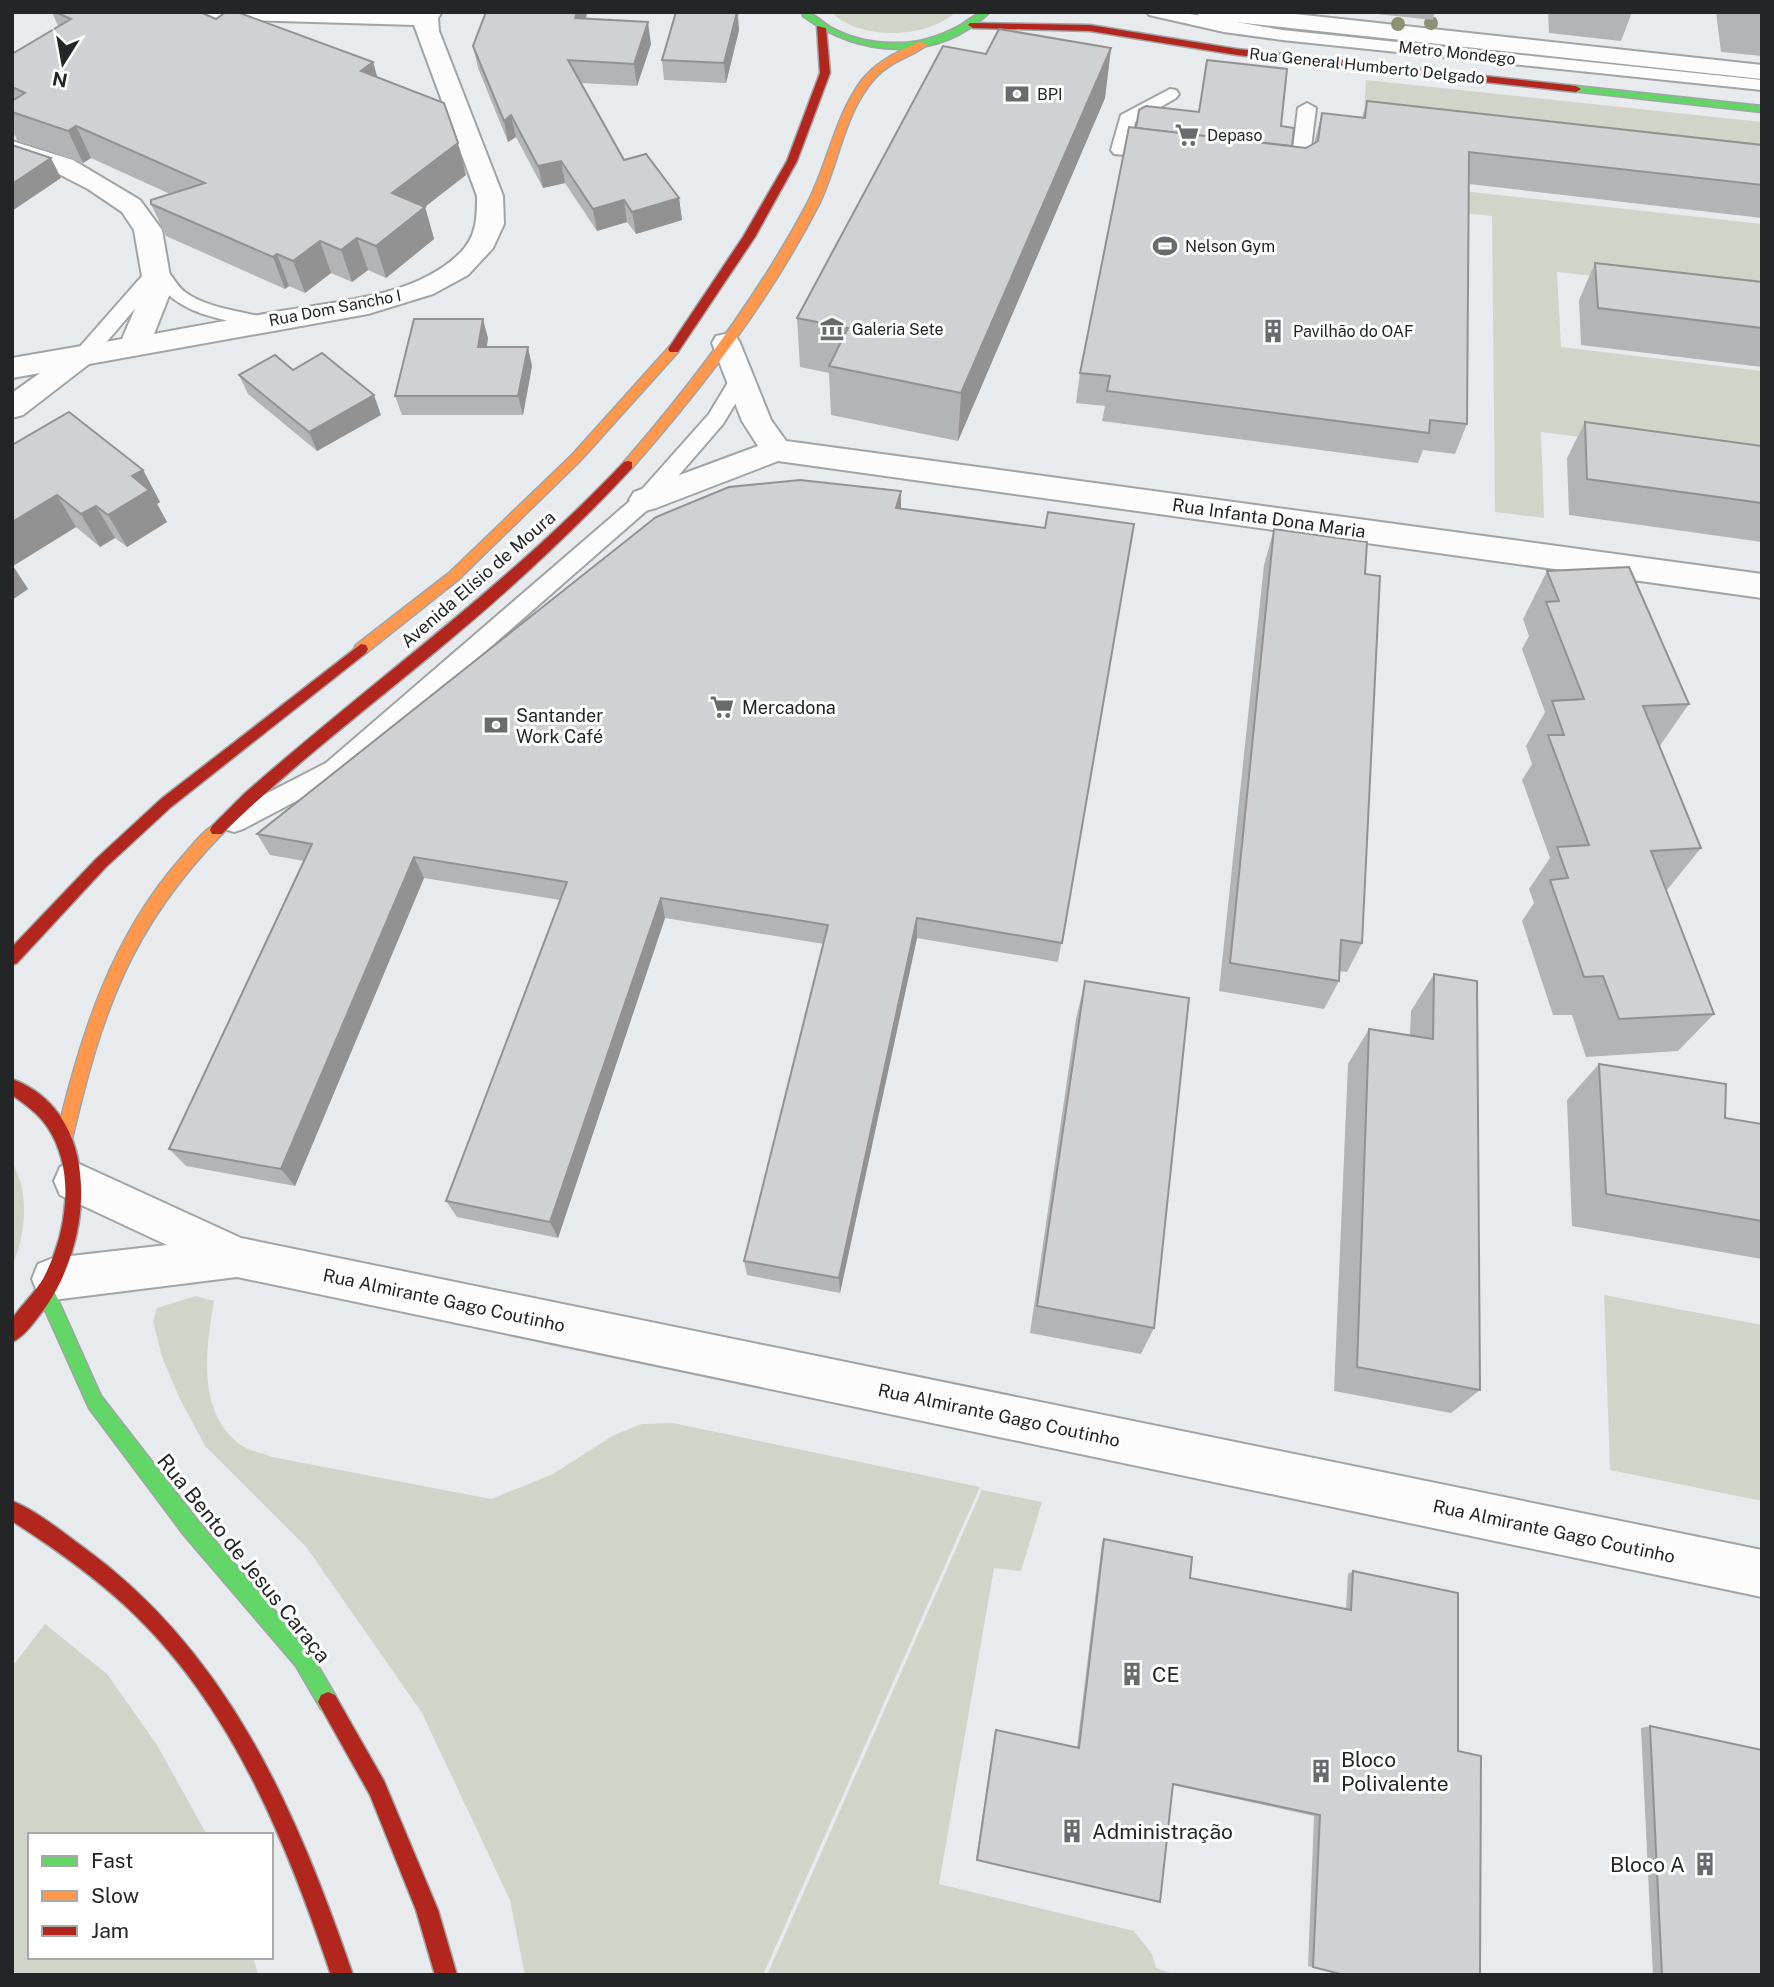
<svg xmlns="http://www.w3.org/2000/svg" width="1774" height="1987" font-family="'Public Sans',sans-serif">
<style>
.green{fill:#d1d4c9}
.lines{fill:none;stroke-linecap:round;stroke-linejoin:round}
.lane-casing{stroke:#a1a4a5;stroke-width:4}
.street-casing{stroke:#a1a4a5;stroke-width:4}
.fast-casing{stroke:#a1a4a5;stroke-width:3}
.slow-casing{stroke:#a1a4a5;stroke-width:3}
.jam-casing{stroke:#a1a4a5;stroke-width:3}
.lane{fill:#fcfcfc;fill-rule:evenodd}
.street{fill:#fcfcfc;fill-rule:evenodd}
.fast{fill:#63d668;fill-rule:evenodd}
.slow{fill:#ff974d;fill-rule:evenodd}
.jam{fill:#b3261e;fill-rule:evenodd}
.tree{fill:#8d9072}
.wall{fill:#b3b4b5}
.shaded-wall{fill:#929293}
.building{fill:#d0d1d2;stroke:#929293;stroke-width:2}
.labels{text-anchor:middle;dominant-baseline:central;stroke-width:6;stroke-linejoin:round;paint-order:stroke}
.far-street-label{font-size:16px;fill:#232526;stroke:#fff}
.far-poi-label{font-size:16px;fill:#232526;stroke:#fff;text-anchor:start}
.street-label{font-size:18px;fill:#232526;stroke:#fff}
.poi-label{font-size:18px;fill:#232526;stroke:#fff;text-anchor:start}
.near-street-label{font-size:21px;fill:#232526;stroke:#fff}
.near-poi-label{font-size:21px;fill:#232526;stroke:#fff;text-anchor:start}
</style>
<rect width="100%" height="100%" fill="#e8ebee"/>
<g class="green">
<path d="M 831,12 L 956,12 C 926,39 860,41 831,12 Z"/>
<path d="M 1366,80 L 1762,122 L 1762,157 L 1364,114 Z"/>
<path d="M 1354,179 L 1762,224 L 1762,295 L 1557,272 L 1561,347 L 1762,371 L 1762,460 L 1541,432 L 1544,518 L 1495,512 L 1492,216 L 1353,201 Z"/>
<path d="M 12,1163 C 30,1190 26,1237 12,1265 Z"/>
<path d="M 1604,1295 L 1762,1325 L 1762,1501 L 1610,1470 Z"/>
<path d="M 196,1296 L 214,1301 C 206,1347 196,1413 241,1445 C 249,1451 262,1453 272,1457 L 491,1499 L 553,1474 L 614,1435 L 642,1424 L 673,1423 L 980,1487 L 763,1975 L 525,1975 L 510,1900 L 422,1713 L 307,1548 L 205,1446 L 179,1397 L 162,1357 L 153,1321 L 157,1308 Z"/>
<path d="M 982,1490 L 1042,1502 L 1021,1571 L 994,1568 L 939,1884 L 1134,1931 L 1152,1954 L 1156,1968 L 1176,1975 L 767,1975 Z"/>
<path d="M 45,1624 L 107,1674 L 157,1745 L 207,1835 L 30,1835 L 30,1957 L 253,1957 L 258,1975 L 12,1975 L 12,1667 Z"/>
</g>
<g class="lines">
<g class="lane-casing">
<g id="lane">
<path d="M 1147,12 L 1179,12 L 1282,30 L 1762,80 L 1762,90 L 1282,40 L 1224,32 L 1149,15 Z"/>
<path d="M 1170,89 L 1176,90 L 1179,94 L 1176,98 L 1135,122 L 1130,146 L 1164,151 L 1167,155 L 1164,159 L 1114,154 L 1111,150 L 1121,115 Z"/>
<path d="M 1307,103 L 1316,108 L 1308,171 L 1299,176 L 1281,174 L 1278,170 L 1281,166 L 1291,165 L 1298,108 Z"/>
<path d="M 157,265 C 171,269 174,284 185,292 C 206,308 241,311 266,318 L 269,322 L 259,328 C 220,318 184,316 157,283 L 91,360 L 77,360 L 74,355 L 77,350 L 150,267 Z"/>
<path d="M 740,372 L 750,379 L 723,424 L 653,505 L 342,777 L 243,829 L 234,832 L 225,829 L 222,822 L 225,815 L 326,763 L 637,495 L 709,414 L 733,374 Z"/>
</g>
</g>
<g class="street-casing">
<g id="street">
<path d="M 200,12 L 442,12 L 438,18 L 439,31 L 503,196 L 504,224 L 493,248 L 468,275 L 433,294 L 368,314 L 89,364 L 23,415 L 12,418 L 12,393 L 40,373 L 12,378 L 12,358 L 122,339 L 144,288 L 134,230 L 122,212 L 88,189 L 55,172 L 12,158 L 12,141 L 73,160 L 140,200 L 162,230 L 172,288 L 154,334 C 196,326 238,319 281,311 C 339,301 418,297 462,251 C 477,235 477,216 477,196 L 414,25 L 212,19 L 204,17 Z"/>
<path d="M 1196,12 L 1277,12 L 1762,65 L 1762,79 L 1208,19 L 1200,17 Z"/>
<path d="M 726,334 L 736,336 L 740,343 L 771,420 L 786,441 L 1762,574 L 1762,598 L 778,461 L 656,508 L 645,511 L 634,508 L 629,500 L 634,492 L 758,446 L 742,421 L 712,343 L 716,336 Z"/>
<path d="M 75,1162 L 241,1238 L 1762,1550 L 1762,1597 L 237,1277 L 53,1300 L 38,1294 L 32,1279 L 38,1264 L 53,1258 L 167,1245 L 60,1195 L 54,1181 L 60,1167 Z"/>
</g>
</g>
<g class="fast-casing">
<g id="fast">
<path d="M 802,12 C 814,12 820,21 830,27 C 850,38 871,43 893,43 C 917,44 941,36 961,25 C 972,18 976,12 990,12 C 936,64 859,57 803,16 Z"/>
<path d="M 1576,86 L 1762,106 L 1762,112 L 1572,91 L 1572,87 Z"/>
<path d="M 45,1282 L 51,1284 L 101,1396 L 198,1521 L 310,1652 L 335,1695 L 338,1702 L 335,1709 L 328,1712 L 321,1709 L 296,1666 L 184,1535 L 89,1408 L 36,1290 L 39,1284 Z"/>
</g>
</g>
<g class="slow-casing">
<g id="slow">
<path d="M 919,42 L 928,44 C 912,57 890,61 875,78 C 844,112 839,163 819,204 C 770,300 703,387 632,468 L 624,468 L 624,462 C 693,383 756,299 806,206 C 828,165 834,118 862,80 C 877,61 898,52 919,42 Z"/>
<path d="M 674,345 L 678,346 L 678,352 L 580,461 L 459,579 L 366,653 L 356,653 L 354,649 L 356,645 L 449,573 L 572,455 L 670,346 Z"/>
<path d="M 217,824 L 224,830 L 222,834 C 130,928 101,1014 72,1139 L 70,1144 L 64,1147 L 58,1144 L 56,1139 C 80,1037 111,937 182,857 C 192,846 204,829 217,824 Z"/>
</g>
</g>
<g class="jam-casing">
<g id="jam">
<path d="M 970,23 L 1090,25 L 1237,49 L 1576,86 L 1581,89 L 1576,92 L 1237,55 L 1090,31 L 973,28 L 968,25 Z"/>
<path d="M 817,26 L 826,28 L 830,73 L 797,161 L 755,237 L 678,352 L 670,352 L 668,349 L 743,237 L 787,161 L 820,73 Z"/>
<path d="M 628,461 L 632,462 L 632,468 C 569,536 501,598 429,657 C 359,715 287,770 222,834 L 212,834 L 210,830 L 212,826 L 244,794 C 371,682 507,586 624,462 Z"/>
<path d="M 361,644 L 366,645 L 368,649 L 366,653 L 171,807 L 106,867 L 17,963 L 12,965 L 12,947 L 96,859 L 161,799 Z"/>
<path d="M 12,1079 C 106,1114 92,1247 42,1312 C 34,1322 24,1337 12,1342 C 12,1336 10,1326 12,1320 C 15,1312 38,1290 44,1277 C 67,1233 76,1171 48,1128 C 39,1114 25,1104 12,1095 Z"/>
<path d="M 12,1501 C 37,1511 61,1531 83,1547 C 229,1653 296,1810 353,1975 L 331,1975 C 288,1847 236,1715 138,1618 C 101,1581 57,1550 12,1521 Z"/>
<path d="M 328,1692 L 335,1695 L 384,1781 L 438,1910 L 457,1975 L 435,1975 L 416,1910 L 370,1795 L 318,1702 L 321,1695 Z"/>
</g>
</g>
<use href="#lane" class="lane"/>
<use href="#street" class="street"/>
<use href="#fast" class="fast"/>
<use href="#slow" class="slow"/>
<use href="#jam" class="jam"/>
</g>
<g class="tree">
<circle cx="1431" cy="23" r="7"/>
<circle cx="1398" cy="24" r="7"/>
</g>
<g class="wall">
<path d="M 52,12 L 200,12 L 216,19 L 373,62 L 377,77 L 466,175 L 425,207 L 434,239 L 386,278 L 368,270 L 352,282 L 331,273 L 305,293 L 289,286 L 285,289 L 166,236 L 151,204 L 170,194 L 91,158 L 83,163 L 17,140 L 12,130 L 12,54 L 58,26 Z"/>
<path d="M 486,12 L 587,12 L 586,19 L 651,44 L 637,86 L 581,83 L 624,160 L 679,198 L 682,220 L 636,234 L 627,222 L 597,231 L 565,183 L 543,188 L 516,137 L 508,142 L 478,68 L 473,46 Z"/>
<path d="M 676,12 L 738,12 L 739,30 L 726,83 L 664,80 L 662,60 Z"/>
<path d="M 1358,12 L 1435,12 L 1433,20 Z"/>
<path d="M 1548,12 L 1632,12 L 1621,41 L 1549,33 Z"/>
<path d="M 1716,12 L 1762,12 L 1762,56 L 1721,52 Z"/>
<path d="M 1111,48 L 1105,98 L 958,441 L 831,415 L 829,373 L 800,367 L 797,318 L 986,54 Z"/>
<path d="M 1367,101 L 1762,145 L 1762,218 L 1469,184 L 1467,424 L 1455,454 L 1423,450 L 1418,463 L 1102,421 L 1105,406 L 1076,403 L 1080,373 L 1136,128 L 1281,126 L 1292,146 L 1306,148 L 1314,143 L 1322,113 L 1362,118 Z"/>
<path d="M 1595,263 L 1762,282 L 1762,367 L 1581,345 L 1579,300 Z"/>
<path d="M 488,338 L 487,347 L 532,366 L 523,415 L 402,415 L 395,396 Z"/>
<path d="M 293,370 L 381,415 L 317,451 L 248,394 L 239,375 Z"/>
<path d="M 1585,422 L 1762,446 L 1762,542 L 1569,515 L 1567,458 Z"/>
<path d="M 12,445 L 143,470 L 160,502 L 157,504 L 167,522 L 127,547 L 115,538 L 100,547 L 76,527 L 13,566 L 28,589 L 12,600 Z"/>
<path d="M 901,509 L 1045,528 L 1134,524 L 1058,962 L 917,938 L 840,1293 L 747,1275 L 744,1261 L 824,944 L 665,918 L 558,1238 L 457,1217 L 446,1201 L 560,900 L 424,878 L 295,1186 L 186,1166 L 169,1149 L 304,861 L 270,855 L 257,834 Z"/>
<path d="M 1274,529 L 1365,574 L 1362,943 L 1347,972 L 1339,971 L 1339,981 L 1324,1009 L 1219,991 L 1264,565 Z"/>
<path d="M 1547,571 L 1689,704 L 1659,747 L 1701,848 L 1667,890 L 1666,890 L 1714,1014 L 1678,1051 L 1586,1057 L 1572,1015 L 1553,1015 L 1522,921 L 1534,903 L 1529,889 L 1550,858 L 1522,780 L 1532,764 L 1526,746 L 1545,712 L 1522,649 L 1529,636 L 1523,619 Z"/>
<path d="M 1434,974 L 1480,1390 L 1451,1413 L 1334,1391 L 1348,1064 L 1369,1029 L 1410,1035 L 1411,1011 Z"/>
<path d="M 1085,981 L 1154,1328 L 1141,1354 L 1030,1333 L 1076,1019 Z"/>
<path d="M 1599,1064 L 1725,1118 L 1762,1124 L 1762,1259 L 1572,1226 L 1567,1100 Z"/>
<path d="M 1104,1539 L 1190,1578 L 1346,1609 L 1348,1574 L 1353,1571 L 1344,1975 L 1308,1966 L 1314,1816 L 1173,1785 L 1160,1902 L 976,1860 L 995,1731 L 996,1730 L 1077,1747 L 1102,1542 Z"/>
<path d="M 1650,1726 L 1762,1975 L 1653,1975 L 1641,1728 Z"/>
</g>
<g class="shaded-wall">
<path d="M 577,12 L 587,12 L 587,13 L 579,40 L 575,18 Z"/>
<path d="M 737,12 L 739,30 L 726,83 L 724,63 Z"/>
<path d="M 648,22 L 651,44 L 637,86 L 634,64 Z"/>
<path d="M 1111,48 L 1105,98 L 958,441 L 961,393 Z"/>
<path d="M 373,62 L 382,94 L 361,71 Z"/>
<path d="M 511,115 L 516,137 L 508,142 L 504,121 Z"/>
<path d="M 76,126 L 91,158 L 83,163 L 68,131 Z"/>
<path d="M 458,143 L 466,175 L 401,225 L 392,193 Z"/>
<path d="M 51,158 L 61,178 L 12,211 L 12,184 Z"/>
<path d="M 561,161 L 565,183 L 543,188 L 538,166 Z"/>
<path d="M 679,198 L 682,220 L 636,234 L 632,212 Z"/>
<path d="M 624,200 L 627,222 L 597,231 L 593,209 Z"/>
<path d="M 425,207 L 434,239 L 386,278 L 376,246 Z"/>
<path d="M 357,238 L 368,270 L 352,282 L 341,250 Z"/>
<path d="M 320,241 L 331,273 L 305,293 L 293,261 Z"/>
<path d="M 277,254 L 289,286 L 285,289 L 273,257 Z"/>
<path d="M 483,319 L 488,338 L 483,366 L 478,347 Z"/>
<path d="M 528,347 L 532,366 L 523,415 L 518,396 Z"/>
<path d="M 374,395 L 381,415 L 317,451 L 309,432 Z"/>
<path d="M 143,470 L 160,502 L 157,504 L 167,522 L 127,547 L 108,515 L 132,476 Z"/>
<path d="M 901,491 L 901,516 L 896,508 Z"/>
<path d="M 57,495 L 76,527 L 13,566 L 28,589 L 12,600 L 12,522 Z"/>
<path d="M 96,506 L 115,538 L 100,547 L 81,514 Z"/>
<path d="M 414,857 L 424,878 L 295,1186 L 281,1169 Z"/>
<path d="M 661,898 L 665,918 L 558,1238 L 550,1222 Z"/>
<path d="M 917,918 L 917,938 L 840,1293 L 839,1278 Z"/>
</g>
<g class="building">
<path d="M 55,12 L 200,12 L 216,19 L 226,12 L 237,12 L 373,62 L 361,71 L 444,103 L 458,143 L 392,193 L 425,207 L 376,246 L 357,238 L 341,250 L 320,241 L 293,261 L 277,254 L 273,257 L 151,204 L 151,200 L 205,183 L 76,126 L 68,131 L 12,112 L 12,101 L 25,93 L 12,87 L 12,54 L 71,19 Z"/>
<path d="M 486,12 L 577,12 L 575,18 L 648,22 L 634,64 L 568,60 L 624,160 L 646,154 L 679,198 L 632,212 L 624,200 L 593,209 L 561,161 L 538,166 L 511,115 L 504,121 L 473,46 Z"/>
<path d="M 676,12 L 737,12 L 724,63 L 662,60 Z"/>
<path d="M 999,29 L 1111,48 L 961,393 L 829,366 L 848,328 L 797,318 L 943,46 L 986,54 Z"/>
<path d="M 1207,60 L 1287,69 L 1281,126 L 1294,128 L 1292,146 L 1136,128 L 1139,110 L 1146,106 L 1199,112 Z"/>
<path d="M 1367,101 L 1762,145 L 1762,185 L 1469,152 L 1467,424 L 1430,420 L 1429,433 L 1107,391 L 1110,376 L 1080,373 L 1129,127 L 1306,148 L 1318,141 L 1322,113 L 1365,118 Z"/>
<path d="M 12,145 L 51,158 L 12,184 Z"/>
<path d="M 1595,263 L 1762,282 L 1762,328 L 1598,308 Z"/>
<path d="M 414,319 L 483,319 L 478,347 L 528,347 L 518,396 L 395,396 Z"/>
<path d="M 322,353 L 374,395 L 309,432 L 239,375 L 275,355 L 293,370 Z"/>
<path d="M 69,412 L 143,470 L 132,476 L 149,490 L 108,515 L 96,506 L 81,514 L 57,495 L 12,522 L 12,445 Z"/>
<path d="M 1585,422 L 1762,446 L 1762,503 L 1587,479 Z"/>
<path d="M 800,480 L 901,491 L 896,508 L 1045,528 L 1048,512 L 1134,524 L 1062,943 L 917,918 L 839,1278 L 744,1261 L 828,925 L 661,898 L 550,1222 L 446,1201 L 567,882 L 414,857 L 281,1169 L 169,1149 L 312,844 L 257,834 L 656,517 L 729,487 Z"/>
<path d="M 1274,529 L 1367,542 L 1365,574 L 1380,576 L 1362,943 L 1341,940 L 1339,981 L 1230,963 Z"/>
<path d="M 1629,567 L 1689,704 L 1643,706 L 1701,848 L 1651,851 L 1714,1014 L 1619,1019 L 1603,976 L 1584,977 L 1550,880 L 1568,878 L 1557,847 L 1589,845 L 1548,735 L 1564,735 L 1552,701 L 1584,699 L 1546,602 L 1559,601 L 1547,571 Z"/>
<path d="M 1434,974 L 1477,981 L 1480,1390 L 1357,1367 L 1369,1029 L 1433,1039 Z"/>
<path d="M 1085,981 L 1189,998 L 1154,1328 L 1037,1306 Z"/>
<path d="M 1599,1064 L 1726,1084 L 1725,1118 L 1762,1124 L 1762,1221 L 1606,1194 Z"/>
<path d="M 1104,1539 L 1192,1557 L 1190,1578 L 1351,1610 L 1353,1571 L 1458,1593 L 1458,1751 L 1481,1756 L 1480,1975 L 1344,1975 L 1313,1967 L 1320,1815 L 1173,1784 L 1160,1902 L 977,1860 L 996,1730 L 1079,1748 Z"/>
<path d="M 1650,1726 L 1762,1750 L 1762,1975 L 1662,1975 Z"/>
</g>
<defs>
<g id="bank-bare" transform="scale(1.89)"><path d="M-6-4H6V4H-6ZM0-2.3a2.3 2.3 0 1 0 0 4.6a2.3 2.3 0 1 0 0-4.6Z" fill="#686a6c" stroke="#fff" stroke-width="2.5" paint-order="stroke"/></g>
<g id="supermarket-bare" transform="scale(1.89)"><path d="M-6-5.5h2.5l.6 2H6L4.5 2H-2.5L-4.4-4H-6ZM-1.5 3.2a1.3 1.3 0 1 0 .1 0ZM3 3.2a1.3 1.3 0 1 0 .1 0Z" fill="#686a6c" stroke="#fff" stroke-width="2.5" paint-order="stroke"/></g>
<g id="stadium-bare" transform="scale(1.89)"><path d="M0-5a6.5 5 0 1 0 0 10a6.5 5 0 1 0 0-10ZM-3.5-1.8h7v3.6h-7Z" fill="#686a6c" stroke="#fff" stroke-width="2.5" paint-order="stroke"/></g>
<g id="museum-bare" transform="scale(1.89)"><path d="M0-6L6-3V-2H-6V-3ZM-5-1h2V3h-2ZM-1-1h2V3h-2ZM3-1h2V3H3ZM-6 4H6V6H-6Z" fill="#686a6c" stroke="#fff" stroke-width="2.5" paint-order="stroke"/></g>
<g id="building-bare" transform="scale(1.89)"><path d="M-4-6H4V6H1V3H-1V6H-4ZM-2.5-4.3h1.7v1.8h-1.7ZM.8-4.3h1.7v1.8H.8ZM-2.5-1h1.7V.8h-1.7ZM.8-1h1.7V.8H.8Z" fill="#686a6c" stroke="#fff" stroke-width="2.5" paint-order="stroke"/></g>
</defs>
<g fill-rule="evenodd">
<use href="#bank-bare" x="1017" y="94"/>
<use href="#supermarket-bare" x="1187" y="135"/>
<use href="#stadium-bare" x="1165" y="246"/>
<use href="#museum-bare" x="832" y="329"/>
<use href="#building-bare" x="1273" y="331"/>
<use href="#supermarket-bare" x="722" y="707"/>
<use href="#bank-bare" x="496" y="725"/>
<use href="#building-bare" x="1132" y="1674"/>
<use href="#building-bare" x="1321" y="1771"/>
<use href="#building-bare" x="1072" y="1831"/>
<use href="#building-bare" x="1705" y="1864"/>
</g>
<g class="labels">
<g class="far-street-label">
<text transform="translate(1457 53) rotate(6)">Metro Mondego</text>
<text transform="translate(1367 66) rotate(6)">Rua General Humberto Delgado</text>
<text transform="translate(335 308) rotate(-11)">Rua Dom Sancho I</text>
</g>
<g class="far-poi-label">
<text x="1037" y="94">BPI</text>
<text x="1207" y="135">Depaso</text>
<text x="1185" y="246">Nelson Gym</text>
<text x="852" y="329">Galeria Sete</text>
<text x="1293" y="331">Pavilhão do OAF</text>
</g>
<g class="street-label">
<text transform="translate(1269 518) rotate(8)">Rua Infanta Dona Maria</text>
<text transform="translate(478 579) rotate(-41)">Avenida Elísio de Moura</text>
<text transform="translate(444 1300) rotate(12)">Rua Almirante Gago Coutinho</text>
<text transform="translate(999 1415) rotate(12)">Rua Almirante Gago Coutinho</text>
<text transform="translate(1554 1531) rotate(12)">Rua Almirante Gago Coutinho</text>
</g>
<g class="poi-label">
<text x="742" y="707">Mercadona</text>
<text x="516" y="715">Santander<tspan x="516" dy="21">Work Café</tspan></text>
</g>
<g class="near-street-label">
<text transform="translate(244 1558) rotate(51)">Rua Bento de Jesus Caraça</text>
</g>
<g class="near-poi-label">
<text x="1152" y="1674">CE</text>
<text x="1341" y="1759">Bloco<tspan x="1341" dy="24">Polivalente</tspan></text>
<text x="1092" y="1831">Administração</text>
<text x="1685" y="1864" text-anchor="end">Bloco A</text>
</g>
</g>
<rect width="1774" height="1987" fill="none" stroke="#232526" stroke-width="28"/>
<rect x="28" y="1833" width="245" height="126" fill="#ffffff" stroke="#a7a8a8" stroke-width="2"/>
<rect x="42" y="1856" width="35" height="10" fill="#63d668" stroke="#a7a8a8" stroke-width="2"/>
<text x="91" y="1868" font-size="21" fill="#232526">Fast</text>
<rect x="42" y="1891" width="35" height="10" fill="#ff974d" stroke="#a7a8a8" stroke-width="2"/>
<text x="91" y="1903" font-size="21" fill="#232526">Slow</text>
<rect x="42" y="1926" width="35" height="10" fill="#b3261e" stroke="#a7a8a8" stroke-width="2"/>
<text x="91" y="1938" font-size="21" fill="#232526">Jam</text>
<g transform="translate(63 63) rotate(191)" stroke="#ffffff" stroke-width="5" paint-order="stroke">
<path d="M0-5L12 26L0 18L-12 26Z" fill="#232526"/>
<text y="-10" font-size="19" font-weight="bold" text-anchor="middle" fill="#232526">N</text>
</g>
</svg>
